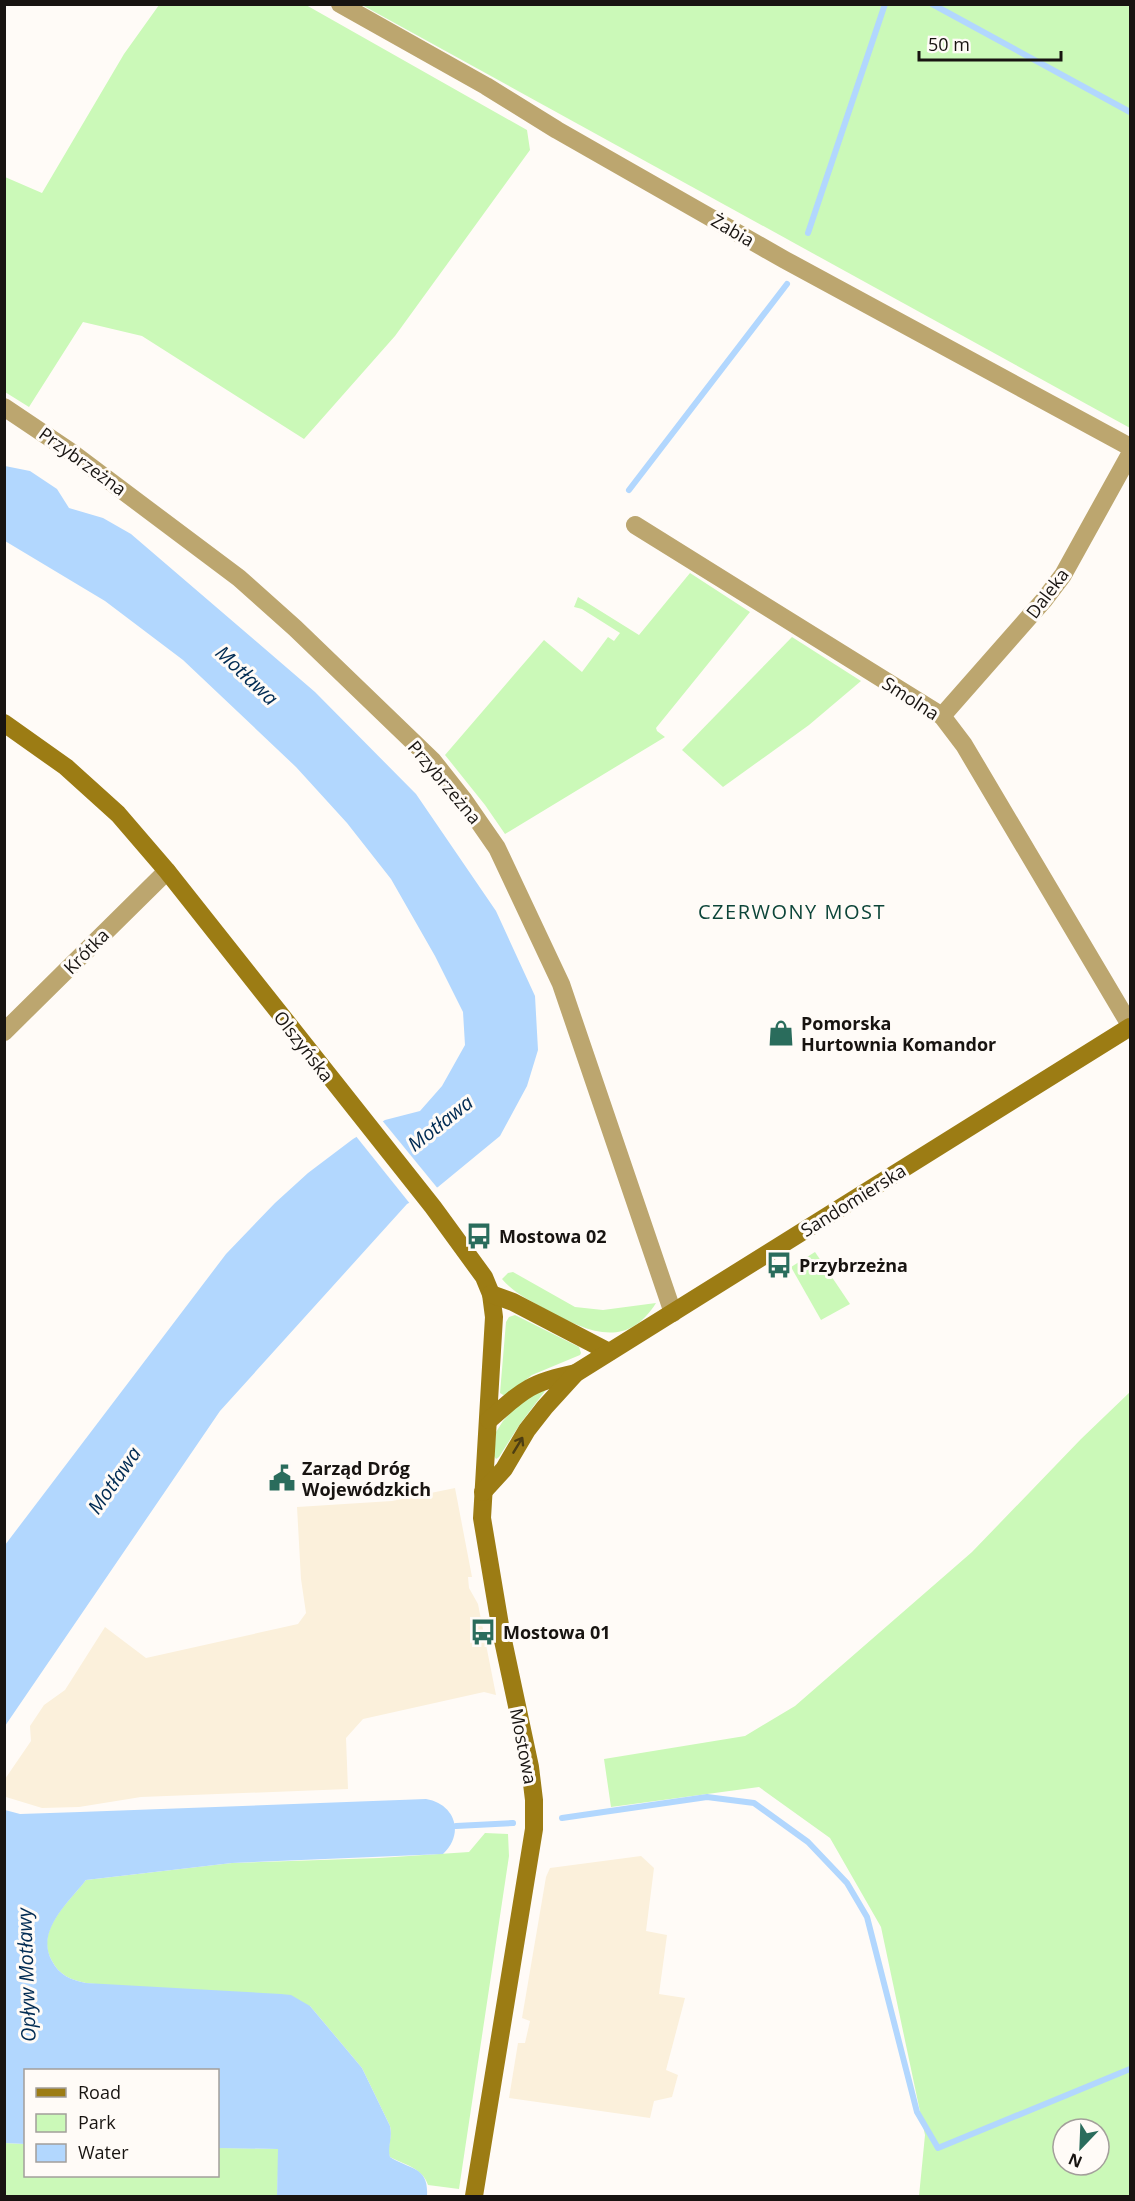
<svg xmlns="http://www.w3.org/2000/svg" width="1135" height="2201" font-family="'Open Sans',sans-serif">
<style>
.commercial{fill:#fbf0db}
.green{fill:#cbf9b8;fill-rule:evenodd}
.water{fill:#b2d7fe}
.pier{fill:#fffbf7}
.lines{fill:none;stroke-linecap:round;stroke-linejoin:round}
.stream{stroke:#b2d7fe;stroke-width:6}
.street{stroke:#bca66f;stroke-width:18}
.secondary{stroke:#9c7c14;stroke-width:18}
.oneway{stroke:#4d3e12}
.labels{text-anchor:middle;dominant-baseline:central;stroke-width:6;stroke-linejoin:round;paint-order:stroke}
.street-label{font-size:18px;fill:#181411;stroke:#fffbf7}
.poi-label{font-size:18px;font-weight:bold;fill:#181411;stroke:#fffbf7;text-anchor:start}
.water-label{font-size:20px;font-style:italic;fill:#002b53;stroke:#fffbf7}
.neighbourhood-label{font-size:20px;letter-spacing:1.5px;fill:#0d4539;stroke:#fffbf7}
</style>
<rect width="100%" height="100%" fill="#fffbf7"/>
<g class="commercial">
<path d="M 455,1488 L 472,1577 L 468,1577 L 469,1588 L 478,1604 L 496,1695 L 484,1692 L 363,1719 L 346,1738 L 348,1789 L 141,1797 L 79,1807 L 42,1808 L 6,1797 L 5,1795 L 5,1779 L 31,1741 L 30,1726 L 44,1705 L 65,1690 L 105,1627 L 146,1658 L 298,1624 L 306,1613 L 301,1579 L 297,1507 L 392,1501 Z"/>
<path d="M 641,1856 L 654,1868 L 646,1931 L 667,1935 L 659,1994 L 685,1998 L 666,2070 L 678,2075 L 672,2097 L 654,2101 L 650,2118 L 509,2098 L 518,2043 L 525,2043 L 530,2021 L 522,2018 L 546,1877 L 550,1868 Z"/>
</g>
<g class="green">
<path d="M 159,5 L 306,5 L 527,130 L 530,150 L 395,336 L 304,439 L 142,336 L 83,322 L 29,407 L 5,392 L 5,177 L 42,193 L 124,54 Z"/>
<path d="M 362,5 L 1130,5 L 1130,428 Z"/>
<path d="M 690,573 L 750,612 L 656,728 L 657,731 L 665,737 L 505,834 L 485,805 L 445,755 L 544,640 L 582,672 L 608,637 L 614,641 L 620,633 L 582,609 L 574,607 L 578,597 L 639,635 Z"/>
<path d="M 792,637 L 861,681 L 809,725 L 723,787 L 682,750 Z"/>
<path d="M 815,1252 L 850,1304 L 821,1320 L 791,1267 Z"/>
<path d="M 513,1272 L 575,1307 L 603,1310 L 656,1303 C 626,1351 586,1331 547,1310 C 531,1301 514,1293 502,1279 L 508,1273 Z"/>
<path d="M 515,1315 L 579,1347 L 581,1353 L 580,1355 L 532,1375 L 505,1396 L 500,1393 L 506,1322 L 509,1317 Z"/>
<path d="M 541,1388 L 545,1391 L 520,1424 L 499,1457 L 496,1459 L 494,1456 L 496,1432 L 503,1421 L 514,1409 Z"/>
<path d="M 1130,1392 L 1130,2196 L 919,2196 L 925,2135 L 881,1927 L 830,1838 L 759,1787 L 611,1807 L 604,1759 L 745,1736 L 795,1706 L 972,1552 L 1081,1439 ZM 1063,2129 L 1099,2129 L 1099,2165 L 1063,2165 Z"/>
<path d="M 485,1833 L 508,1834 L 509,1856 L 459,2189 L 428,2185 C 423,2168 403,2164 390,2157 C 386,2147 393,2138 390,2126 L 362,2068 L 310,2006 L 86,1983 C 71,1980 59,1975 52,1961 C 34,1931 69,1902 86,1880 L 232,1863 L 379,1858 L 469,1852 Z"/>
<path d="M 4,2143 L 25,2144 L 26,2176 L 218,2176 L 218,2148 L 279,2149 L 277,2196 L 5,2196 Z"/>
</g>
<g class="water">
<path d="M 5,466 L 30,471 L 57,489 L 69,508 L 103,518 L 131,534 L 315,692 L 416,794 L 496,911 L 535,996 L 538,1050 L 527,1086 L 500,1136 L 438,1187 L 407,1204 L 220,1411 L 5,1726 L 5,1545 L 226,1254 L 275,1203 L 308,1173 L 353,1139 L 385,1120 L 420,1111 L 442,1086 L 465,1045 L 463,1012 L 435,956 L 391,879 L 347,823 L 296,767 L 183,660 L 105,601 L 5,541 Z"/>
<path d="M 426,1799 C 455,1804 465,1833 443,1854 L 232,1863 L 86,1880 C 69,1902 35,1931 52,1961 C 59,1975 71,1980 86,1983 L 281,1994 L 291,1995 L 310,2006 L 362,2068 L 390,2126 C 393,2138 387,2147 390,2157 C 410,2170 429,2166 427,2196 L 277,2196 L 278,2149 L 218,2148 L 218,2070 L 26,2070 L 25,2144 L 5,2143 L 5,1810 L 20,1814 L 80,1812 Z"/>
</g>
<path class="pier" d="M 381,1119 L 439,1190 L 411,1205 L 355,1135 Z"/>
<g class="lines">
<g class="stream">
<path d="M 932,4 L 1130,112"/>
<path d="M 808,233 L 885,4"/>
<path d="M 629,490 L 787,284"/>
<path d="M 562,1818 L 707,1797 L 754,1803 L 808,1842 L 847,1883 L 867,1917 L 917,2112 L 938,2148 L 1130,2069"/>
<path d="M 456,1826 L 513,1823"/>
</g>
<g class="street">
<path d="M 340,4 L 486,86 L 557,130 L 785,260 L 1130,447"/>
<path d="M 4,407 L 71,452 L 239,578 L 295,628 L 433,761 L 463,799 L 497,848 L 561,984 L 673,1313"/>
<path d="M 635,525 L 942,716 L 964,745 L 1130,1025"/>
<path d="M 942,716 L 1044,600 L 1063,575 L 1130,454"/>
<path d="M 4,1032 L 167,871"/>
</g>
<g class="secondary">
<path d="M 4,723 L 66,767 L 118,814 L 167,871 L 433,1207 L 484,1277 L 491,1294 L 494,1317 L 482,1518 L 501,1631 L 530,1767 L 534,1800 L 534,1829 L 474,2196"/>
<path d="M 491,1294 L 513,1302 L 609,1352"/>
<path d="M 489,1420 C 523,1390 531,1382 576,1373"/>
<path d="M 483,1492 L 504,1469 L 527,1430 L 545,1407 L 576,1373 L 1130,1027"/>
</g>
</g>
<defs><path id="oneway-shaft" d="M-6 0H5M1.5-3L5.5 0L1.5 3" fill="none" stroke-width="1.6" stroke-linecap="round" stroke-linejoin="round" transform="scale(1.5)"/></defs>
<use class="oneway" href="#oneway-shaft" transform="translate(518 1445) rotate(-59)"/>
<defs>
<g id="shop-bare" transform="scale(2.07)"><path d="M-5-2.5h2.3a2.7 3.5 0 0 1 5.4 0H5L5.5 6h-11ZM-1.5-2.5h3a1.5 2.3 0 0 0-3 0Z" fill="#2a6c5c" stroke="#fffbf7" stroke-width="2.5" paint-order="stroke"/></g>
<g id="bus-bare" transform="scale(2.07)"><path d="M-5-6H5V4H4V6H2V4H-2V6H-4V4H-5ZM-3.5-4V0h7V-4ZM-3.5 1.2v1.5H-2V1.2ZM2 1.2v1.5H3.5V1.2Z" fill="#2a6c5c" stroke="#fffbf7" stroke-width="2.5" paint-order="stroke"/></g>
<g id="civic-bare" transform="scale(2.07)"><path d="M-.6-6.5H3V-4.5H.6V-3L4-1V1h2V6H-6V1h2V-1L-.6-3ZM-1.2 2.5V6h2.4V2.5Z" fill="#2a6c5c" stroke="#fffbf7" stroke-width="2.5" paint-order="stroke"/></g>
</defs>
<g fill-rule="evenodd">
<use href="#shop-bare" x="781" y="1033"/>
<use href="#bus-bare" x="479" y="1236"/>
<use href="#bus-bare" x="779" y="1265"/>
<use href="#civic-bare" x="282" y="1478"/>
<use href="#bus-bare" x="483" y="1632"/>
</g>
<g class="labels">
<g class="street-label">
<text transform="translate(733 230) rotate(30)">Żabia</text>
<text transform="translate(83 461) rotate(36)">Przybrzeżna</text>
<text transform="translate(1047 593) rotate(-53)">Daleka</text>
<text transform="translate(911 698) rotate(33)">Smolna</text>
<text transform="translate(445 782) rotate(50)">Przybrzeżna</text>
<text transform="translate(86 951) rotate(-45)">Krótka</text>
<text transform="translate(304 1046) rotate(52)">Olszyńska</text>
<text transform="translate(853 1200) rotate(-32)">Sandomierska</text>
<text transform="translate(524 1746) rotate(79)">Mostowa</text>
</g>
<g class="poi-label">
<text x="801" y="1023">Pomorska<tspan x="801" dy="21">Hurtownia Komandor</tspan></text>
<text x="499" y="1236">Mostowa 02</text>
<text x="799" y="1265">Przybrzeżna</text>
<text x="302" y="1468">Zarząd Dróg<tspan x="302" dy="21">Wojewódzkich</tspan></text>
<text x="503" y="1632">Mostowa 01</text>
</g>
<g class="water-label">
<text transform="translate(247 675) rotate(43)">Motława</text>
<text transform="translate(440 1123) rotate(-38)">Motława</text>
<text transform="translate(114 1480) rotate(-55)">Motława</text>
<text transform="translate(26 1975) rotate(-92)">Opływ Motławy</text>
</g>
<g class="neighbourhood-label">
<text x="792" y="911">CZERWONY MOST</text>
</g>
</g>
<rect width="1135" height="2201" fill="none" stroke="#181411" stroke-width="12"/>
<rect x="24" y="2069" width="195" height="108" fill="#fffbf7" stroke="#a39f9b" stroke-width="1.5"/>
<rect x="36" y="2088" width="30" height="9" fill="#9c7c14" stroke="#a39f9b" stroke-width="1.5"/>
<text x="78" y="2099" font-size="18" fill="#181411">Road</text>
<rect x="36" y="2114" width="30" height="18" fill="#cbf9b8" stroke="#a39f9b" stroke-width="1.5"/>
<text x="78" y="2129" font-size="18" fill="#181411">Park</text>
<rect x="36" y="2144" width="30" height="18" fill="#b2d7fe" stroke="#a39f9b" stroke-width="1.5"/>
<text x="78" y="2159" font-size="18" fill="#181411">Water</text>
<g transform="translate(1081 2147) rotate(203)"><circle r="28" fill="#fffbf7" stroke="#a39f9b" stroke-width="1.5"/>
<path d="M0-4.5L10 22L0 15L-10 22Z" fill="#2a6c5c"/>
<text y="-9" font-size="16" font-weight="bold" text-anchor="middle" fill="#181411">N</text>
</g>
<path d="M919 51v9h142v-9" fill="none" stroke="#181411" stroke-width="3"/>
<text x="928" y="51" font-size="18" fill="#181411" stroke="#fffbf7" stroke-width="4.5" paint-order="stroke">50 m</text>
</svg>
